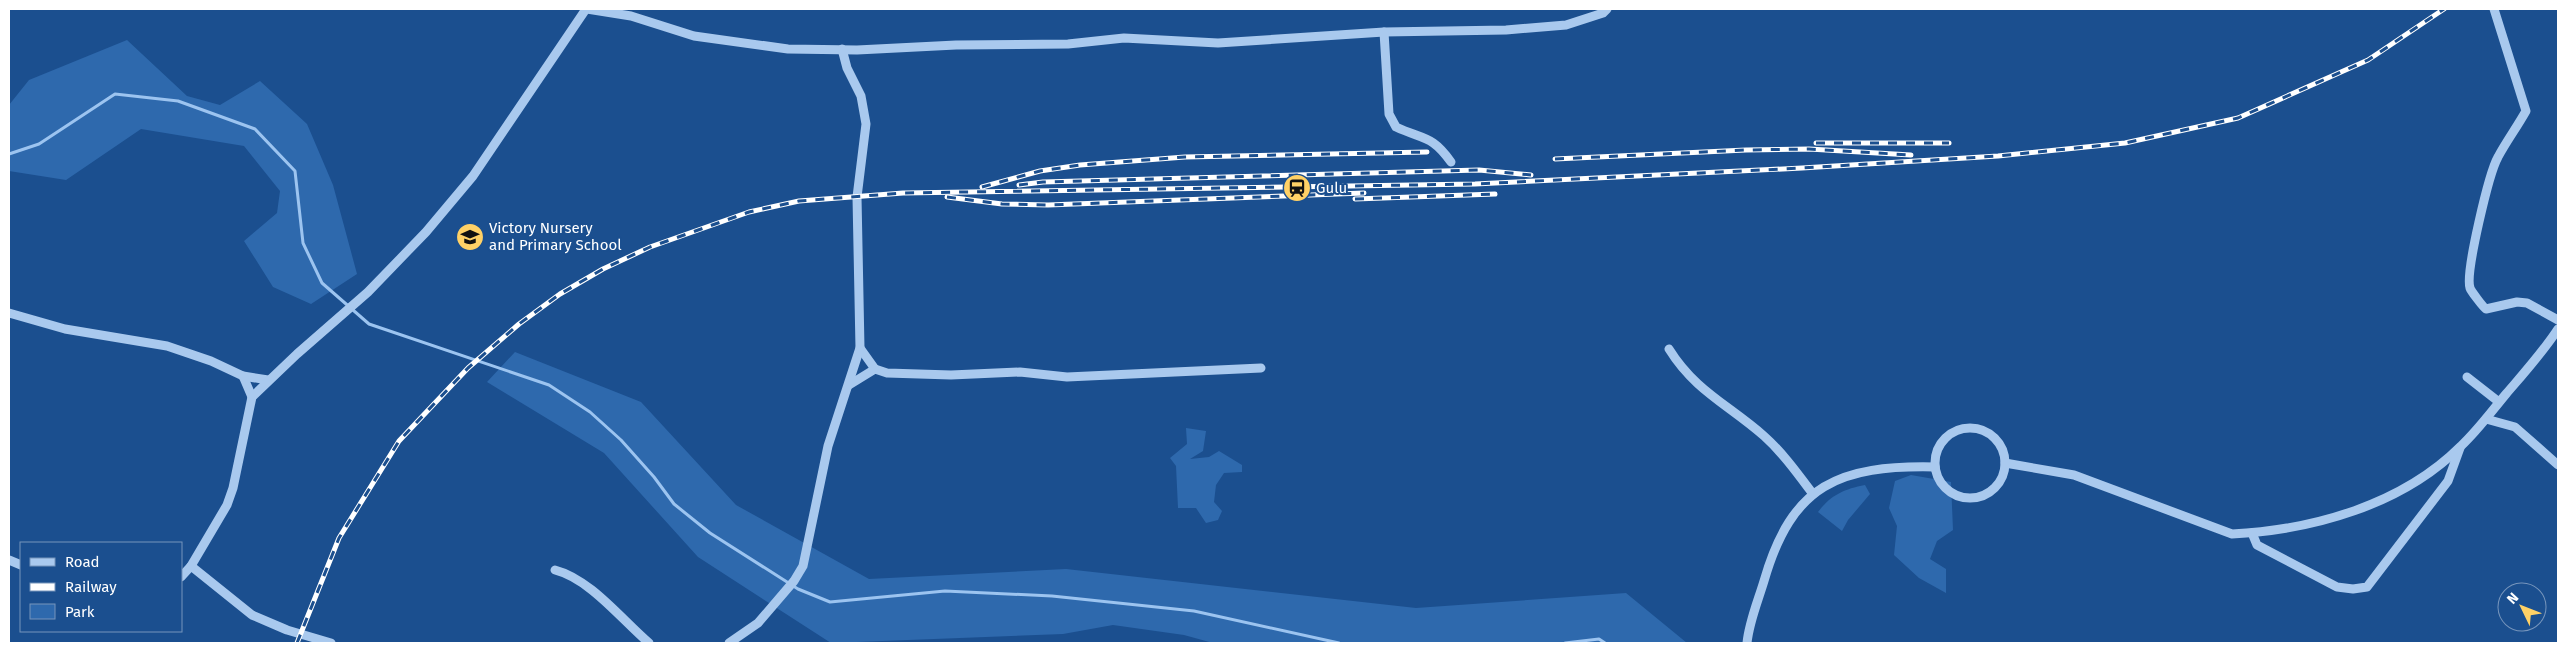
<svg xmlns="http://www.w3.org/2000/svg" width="2567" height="652" font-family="'Fira Sans',sans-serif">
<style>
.green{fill:#2e69ad}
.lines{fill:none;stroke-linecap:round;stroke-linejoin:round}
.stream{stroke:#9cc4f0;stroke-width:3}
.minor{stroke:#a9c9ee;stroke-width:9}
.rail-casing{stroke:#fff;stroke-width:5}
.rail{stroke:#1b4f8f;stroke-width:3;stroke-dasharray:9;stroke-linecap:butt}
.labels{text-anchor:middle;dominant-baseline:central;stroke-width:4;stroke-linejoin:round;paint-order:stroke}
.poi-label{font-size:15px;fill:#fff;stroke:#1b4f8f;text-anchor:start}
</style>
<rect width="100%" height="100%" fill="#1b4f8f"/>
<g class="green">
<path d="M 127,40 L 187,96 L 220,105 L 260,81 L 307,124 L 333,185 L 357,274 L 311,304 L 273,287 L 244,241 L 277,213 L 280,191 L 244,146 L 141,129 L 66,180 L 9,171 L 9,105 L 29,80 Z"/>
<path d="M 515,352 L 641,402 L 736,505 L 869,579 L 1066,569 L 1416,608 L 1626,593 L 1687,643 L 1213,643 L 1184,635 L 1113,625 L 1063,634 L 831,643 L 698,557 L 604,453 L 487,382 Z"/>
<path d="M 1186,428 L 1206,431 L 1203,451 L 1190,459 L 1209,457 L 1219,451 L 1242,465 L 1242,472 L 1224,473 L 1216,485 L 1214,502 L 1222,511 L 1218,520 L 1206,523 L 1196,508 L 1178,508 L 1176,466 L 1170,458 L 1187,444 Z"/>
<path d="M 1911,475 L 1951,482 L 1953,530 L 1937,541 L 1930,559 L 1946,569 L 1946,593 L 1919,578 L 1894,555 L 1897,526 L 1889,508 L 1895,481 Z"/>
<path d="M 1865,485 L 1870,494 L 1848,520 L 1842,531 L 1818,512 C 1831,495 1844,489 1865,485 Z"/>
</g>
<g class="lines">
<g class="stream">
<path d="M 9,154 L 39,144 L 115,94 L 178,101 L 255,129 L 295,171 L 303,243 L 322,283 L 369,324 L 549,385 L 590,412 L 621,440 L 654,477 L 674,504 L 710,533 L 798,589 L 830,602 L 945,591 L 1052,596 L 1194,611 L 1339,643"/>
<path d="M 1565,643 L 1599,639 L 1605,643"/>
</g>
<g class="minor">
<path d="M 587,9 L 631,16 L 694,36 L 788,49 L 857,50 L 956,45 L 1068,44 L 1124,38 L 1218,43 L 1384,32 L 1506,30 L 1566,25 L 1603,13 L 1607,9"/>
<path d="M 2494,9 L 2526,111 C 2517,127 2506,142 2498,157 C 2489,173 2465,273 2470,288 C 2471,291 2483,307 2486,309 L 2517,302 L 2527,303 L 2558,320"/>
<path d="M 1384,32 L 1389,114 L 1396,127 C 1424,140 1432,135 1451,162"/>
<path d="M 9,313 L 65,329 L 167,346 L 211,361 L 243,376 L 268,380"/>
<path d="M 860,348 L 875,369"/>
<path d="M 1669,349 C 1695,391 1729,405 1764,436 C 1783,453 1798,474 1813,494"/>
<path d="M 243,376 L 252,397"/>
<path d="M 2467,377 L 2499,402"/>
<path d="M 849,385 L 875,369 L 887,373 L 951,375 L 1020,372 L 1067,377 L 1261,368"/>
<path d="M 2486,419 L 2515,427 L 2558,465"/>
<circle cx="1970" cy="463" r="35"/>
<path d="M 2005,463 L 2074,475 L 2232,534 C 2313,530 2402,505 2461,446 C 2478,430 2491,412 2506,394 C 2524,373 2543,352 2558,329"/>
<path d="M 2252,533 L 2257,545 L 2337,587 L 2353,589 L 2367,587 L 2448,481 L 2460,448"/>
<path d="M 9,560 L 21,565"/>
<path d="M 191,566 L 252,615 L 287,630 L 331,643"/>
<path d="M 555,570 C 590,579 621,619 649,643"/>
<path d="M 181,577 L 191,566 L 227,505 L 233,488 L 252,397 L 297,354 L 368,292 L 426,232 L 473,176 L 586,9"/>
<path d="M 729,643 L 758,623 L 794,581 L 803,566 L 828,446 L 860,348 L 857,197 L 866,124 L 861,96 L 847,68 L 842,49"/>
<path d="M 1747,643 C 1749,622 1758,601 1764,581 C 1792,484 1839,465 1935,467"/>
</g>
<g class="rail-casing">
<g id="rail">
<path d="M 1816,143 L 1949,143"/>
<path d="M 1555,159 L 1746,150 L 1809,149 L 1911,155"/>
<path d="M 1019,185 L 1043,182 L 1479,170 L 1531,175"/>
<path d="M 982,187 L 1040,171 L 1080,165 L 1185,157 L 1427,152"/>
<path d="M 947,197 L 1002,204 L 1048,205 L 1364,193"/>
<path d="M 1355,199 L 1495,194"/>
<path d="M 297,643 L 339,538 L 399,441 L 468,368 L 519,324 L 560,294 L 603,269 L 650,247 L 749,212 L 799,201 L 903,193 L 1475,184 L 1802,168 L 1998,156 L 2125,143 L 2238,118 L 2368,60 L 2444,9"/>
</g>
</g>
<use href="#rail" class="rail"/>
</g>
<defs>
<g id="station-disc" transform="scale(1.4375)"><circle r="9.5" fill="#ffd166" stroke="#1b4f8f"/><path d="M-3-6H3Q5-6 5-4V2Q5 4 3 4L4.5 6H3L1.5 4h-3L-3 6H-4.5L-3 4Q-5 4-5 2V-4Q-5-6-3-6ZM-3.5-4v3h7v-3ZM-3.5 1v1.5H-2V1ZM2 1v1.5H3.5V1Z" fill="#111"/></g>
<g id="school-disc" transform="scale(1.4375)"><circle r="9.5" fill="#ffd166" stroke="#1b4f8f"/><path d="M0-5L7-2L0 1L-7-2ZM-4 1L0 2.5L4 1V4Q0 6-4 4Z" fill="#111"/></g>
</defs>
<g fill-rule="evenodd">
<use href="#station-disc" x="1297" y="188"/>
<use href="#school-disc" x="470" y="237"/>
</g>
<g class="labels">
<g class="poi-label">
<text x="1316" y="188">Gulu</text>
<text x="489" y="228">Victory Nursery<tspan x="489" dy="17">and Primary School</tspan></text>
</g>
</g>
<rect width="2567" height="652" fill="none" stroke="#ffffff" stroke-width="20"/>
<rect x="20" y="542" width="162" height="90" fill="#1b4f8f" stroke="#7695bc"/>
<rect x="30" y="558" width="25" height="8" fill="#a9c9ee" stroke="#7695bc"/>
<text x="65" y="567" font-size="15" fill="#ffffff">Road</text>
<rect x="30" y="583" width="25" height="8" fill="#ffffff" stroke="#7695bc"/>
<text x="65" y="592" font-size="15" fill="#ffffff">Railway</text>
<rect x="30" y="604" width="25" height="15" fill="#2e69ad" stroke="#7695bc"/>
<text x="65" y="617" font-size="15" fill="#ffffff">Park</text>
<g transform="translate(2522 607) rotate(313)"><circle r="24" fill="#1b4f8f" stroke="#7695bc"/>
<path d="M0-4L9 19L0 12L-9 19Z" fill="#ffd166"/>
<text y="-8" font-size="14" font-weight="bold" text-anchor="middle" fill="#ffffff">N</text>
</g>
</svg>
